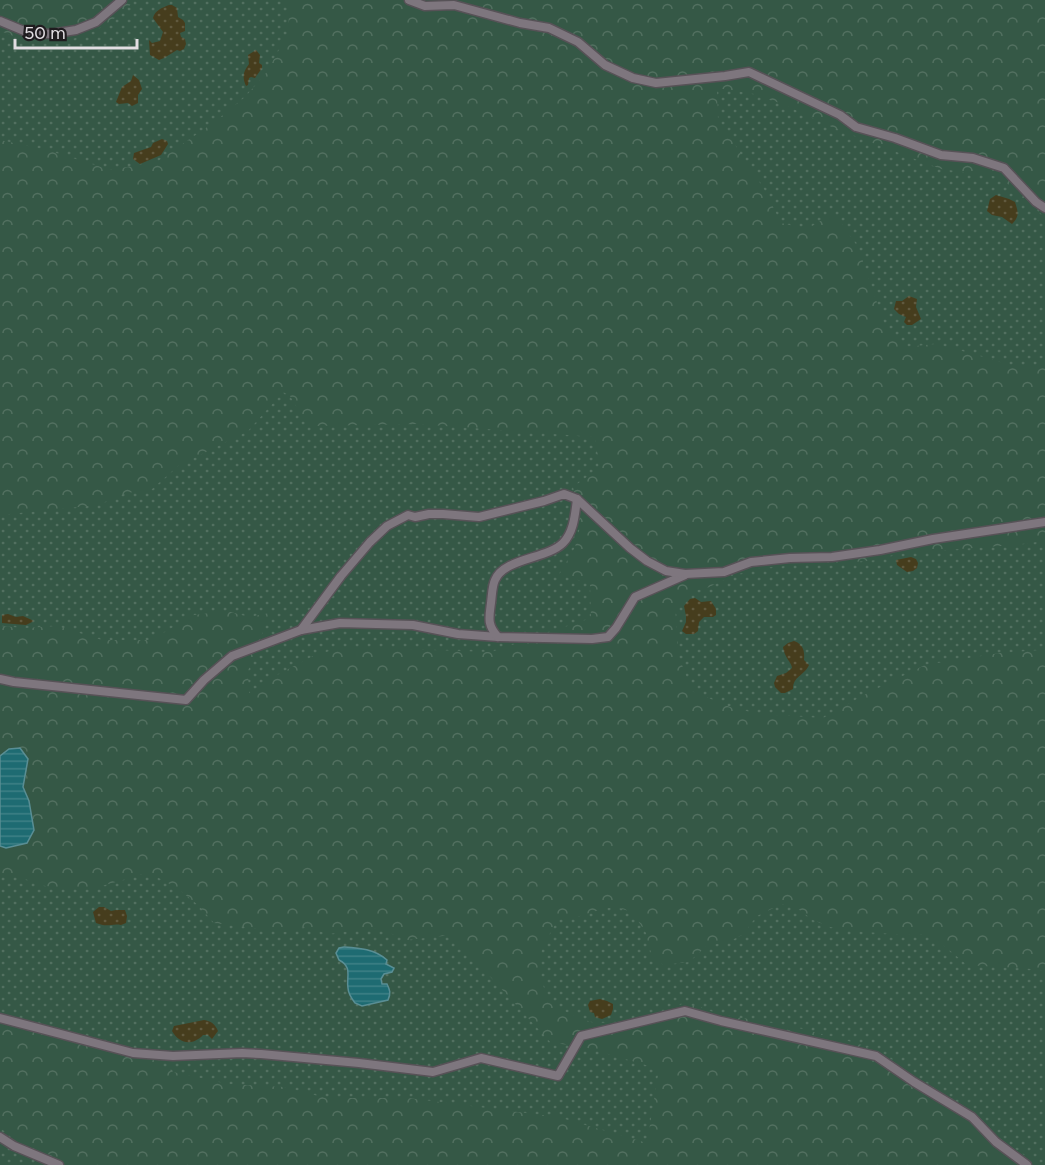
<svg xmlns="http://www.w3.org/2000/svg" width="1045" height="1165" font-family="Figtree,sans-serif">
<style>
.grass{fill:url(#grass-dots)}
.forest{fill:url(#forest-crowns)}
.sand{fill:url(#sand-dots)}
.water{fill:url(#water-rules);stroke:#598e94;stroke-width:1.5}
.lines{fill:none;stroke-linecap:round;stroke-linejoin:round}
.lane-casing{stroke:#575257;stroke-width:11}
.lane{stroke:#7e767e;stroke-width:8}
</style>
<defs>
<pattern id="grass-dots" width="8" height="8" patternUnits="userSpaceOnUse" patternTransform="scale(1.5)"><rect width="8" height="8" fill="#355846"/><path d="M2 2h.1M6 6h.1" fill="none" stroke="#527060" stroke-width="1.8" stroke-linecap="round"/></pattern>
<pattern id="forest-crowns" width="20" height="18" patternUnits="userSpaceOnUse" patternTransform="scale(1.5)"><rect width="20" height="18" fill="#355846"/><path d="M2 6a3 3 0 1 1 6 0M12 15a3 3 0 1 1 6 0" fill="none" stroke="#527060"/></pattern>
<pattern id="sand-dots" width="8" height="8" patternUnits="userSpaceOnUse" patternTransform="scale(1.5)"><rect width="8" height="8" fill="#463d1d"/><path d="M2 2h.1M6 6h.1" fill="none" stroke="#60593e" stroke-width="1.8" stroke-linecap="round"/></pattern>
<pattern id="water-rules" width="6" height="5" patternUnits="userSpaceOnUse" patternTransform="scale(1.5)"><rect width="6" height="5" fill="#1e6b72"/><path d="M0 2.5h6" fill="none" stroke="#3e8086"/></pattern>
</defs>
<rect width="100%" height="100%" fill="#3a333a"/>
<path class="grass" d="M 0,0 L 727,0 L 1045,113 L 1045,1165 L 0,1165 Z"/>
<g class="forest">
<path d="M 0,0 L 135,0 C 111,26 76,45 40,42 C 27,41 13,36 0,31 Z"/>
<path d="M 288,0 L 1045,0 L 1045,217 L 1031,206 L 1000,177 L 941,169 L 834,128 L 785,105 L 754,94 L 717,88 L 718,119 L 764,189 L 781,223 L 807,229 L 834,213 L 858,247 L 886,329 L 906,347 L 935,344 L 970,353 L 1010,365 L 1045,365 L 1045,541 L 1014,545 L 906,553 L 893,555 L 877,560 L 854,562 L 838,566 L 820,563 L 761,568 L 735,575 L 707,588 L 692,591 L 675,607 L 679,657 L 692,691 L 730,707 L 759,714 L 823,718 L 864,695 L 925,665 L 1000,653 L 1041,650 L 1045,651 L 1045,971 L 1031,969 L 967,965 L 948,949 L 926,934 L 906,935 L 853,931 L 830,927 L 813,920 L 794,906 L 782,904 L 757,916 L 749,926 L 746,933 L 732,940 L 705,947 L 689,962 L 663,965 L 652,955 L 648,944 L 646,933 L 632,912 L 619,908 L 606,908 L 580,916 L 567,917 L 557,921 L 544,944 L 539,958 L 539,972 L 545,991 L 562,1010 L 582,1019 L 594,1023 L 599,1023 L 617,1022 L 663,1012 L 682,1004 L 700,1007 L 719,1014 L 791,1026 L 856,1043 L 881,1052 L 918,1078 L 973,1111 L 995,1135 L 1030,1159 L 1035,1165 L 74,1165 L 19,1142 L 0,1128 L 0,1011 L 29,1021 L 134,1048 L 173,1072 L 228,1084 L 284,1087 L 326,1098 L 408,1098 L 558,1117 L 647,1143 L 659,1069 L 581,1046 L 551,1043 L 452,935 L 407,940 L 382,930 L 371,928 L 329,934 L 304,927 L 284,932 L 214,923 L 198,905 L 177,888 L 157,877 L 140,874 L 123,880 L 98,887 L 71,889 L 45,886 L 19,877 L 0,875 L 0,846 L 6,848 L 29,801 L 23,787 L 27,768 L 9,749 L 0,756 L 0,626 L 26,628 L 57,626 L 102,640 L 151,640 L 194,615 L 227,611 L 249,617 L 270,613 L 248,671 L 249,693 L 277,675 L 313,656 L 343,647 L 491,652 L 591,618 L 590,583 L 559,575 L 575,547 L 581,523 L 573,487 L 599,468 L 595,437 L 417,424 L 313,426 L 299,411 L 290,396 L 283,392 L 248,431 L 178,466 L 151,490 L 126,493 L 98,505 L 0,515 L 0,140 L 47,150 L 111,170 L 158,161 L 213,123 L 245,97 L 266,73 L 289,32 Z"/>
</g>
<g class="sand">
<path d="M 169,5 L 172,5 L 177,8 L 178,17 L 183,20 L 185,23 L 185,31 L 180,33 L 181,37 L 185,39 L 186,44 L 184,49 L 180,51 L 177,50 L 164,58 L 159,60 L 150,55 L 149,40 L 152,43 L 160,41 L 163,32 L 153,18 C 155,10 162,8 169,5 Z"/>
<path d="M 256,50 L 260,55 L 259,63 L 262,65 L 262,68 L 255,78 L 251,77 L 249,78 L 248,85 L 246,86 C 242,77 243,72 249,64 L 248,55 Z"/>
<path d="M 133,75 L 139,80 L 142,89 L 138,95 L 138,103 L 132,106 L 128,103 L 119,104 L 116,102 L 122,87 L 131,81 Z"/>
<path d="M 162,139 L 167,141 L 168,144 L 161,155 L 140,164 L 133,159 L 134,153 L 151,147 L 153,143 Z"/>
<path d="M 996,195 L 1009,199 L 1015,202 C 1018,212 1020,216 1012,224 L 1002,217 L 992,215 L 987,211 L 990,199 Z"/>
<path d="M 909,296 L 917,299 L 916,307 L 921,319 L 912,325 L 907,325 L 904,322 L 906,317 L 899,314 L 894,309 L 896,301 L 902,301 Z"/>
<path d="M 911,557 L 916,559 L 918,563 L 917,568 L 913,571 L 907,572 L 897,565 L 896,560 Z"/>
<path d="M 695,598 L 701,602 L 711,601 L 716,609 L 716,615 L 713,617 L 704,617 L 699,622 L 698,631 L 694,634 L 686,634 L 682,631 L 686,622 L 686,616 L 684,606 L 690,599 Z"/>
<path d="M 8,614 L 16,617 L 23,616 L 34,621 L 26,625 L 2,623 L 2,615 Z"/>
<path d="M 794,641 C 803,644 805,651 804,660 L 809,665 C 804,676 793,676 793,689 L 785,693 L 781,693 L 775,687 L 774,683 L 777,676 L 786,673 L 792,668 C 792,663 784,657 783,647 L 788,643 Z"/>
<path d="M 99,907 L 104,907 L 111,911 L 116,910 L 125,910 L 127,916 L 126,923 L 121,925 C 112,923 108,928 96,923 L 93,912 Z"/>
<path d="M 600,999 L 607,1001 L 613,1004 L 613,1009 L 611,1015 L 602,1019 L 595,1017 L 594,1013 L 590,1012 L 588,1005 L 590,1001 Z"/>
<path d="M 204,1020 C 211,1021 215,1024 218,1031 L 212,1039 L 208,1035 L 203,1035 C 193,1046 179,1044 172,1031 L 174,1026 Z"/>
</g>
<g class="water">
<path d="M 20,748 L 28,759 L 23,787 L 29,801 L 34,830 L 27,843 L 6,848 L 0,846 L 0,756 L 9,749 Z"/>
<path d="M 344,947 C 359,948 375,949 387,960 L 386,964 L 394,968 L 392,972 L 384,974 L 381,979 L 382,984 L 387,984 C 390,990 391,993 388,1000 L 362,1006 L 355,1003 C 352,999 348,993 348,988 C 346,977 353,967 339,960 L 336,953 L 339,948 Z"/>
</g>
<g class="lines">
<g class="lane-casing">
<g id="lane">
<path d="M 409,0 L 425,6 L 454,5 L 520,23 L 549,28 L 578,42 L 605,65 L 633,78 L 656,83 L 725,76 L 749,72 L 840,115 L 856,127 L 895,138 L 941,155 L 973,158 L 1004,168 L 1036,202 L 1045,208"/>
<path d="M 0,21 L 29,33 L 51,34 L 76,30 L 96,22 L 122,0"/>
<path d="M 301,630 L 340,623 L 413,625 L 458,634 L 498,637 L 592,639 L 608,637 L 616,628 L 635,597 L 685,575"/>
<path d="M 498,637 C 487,625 489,618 491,603 C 492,596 492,586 495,580 C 504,558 547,559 563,543 C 574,532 575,514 577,499"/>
<path d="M 0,679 L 14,682 L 186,700 L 204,680 L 232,656 L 301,630 L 341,576 L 370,542 L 387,526 L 408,515 L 415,517 L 429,514 L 443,514 L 479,517 L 544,501 L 564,494 L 577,499 L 630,548 L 647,561 L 666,571 L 685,574 L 724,572 L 751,562 L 790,558 L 832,557 L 880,550 L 933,539 L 1045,522"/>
<path d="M 0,1018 L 133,1053 L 173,1056 L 242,1053 L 261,1054 L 359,1063 L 433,1072 L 481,1058 L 558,1076 L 581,1036 L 685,1011 L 721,1021 L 876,1056 L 914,1082 L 972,1117 L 996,1142 L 1027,1165"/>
<path d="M 0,1137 L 14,1146 L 59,1165"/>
</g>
</g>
<use href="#lane" class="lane"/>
</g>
<path d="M15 39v9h122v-9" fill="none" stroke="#e2dee2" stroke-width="3"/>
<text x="24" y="39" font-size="18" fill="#e2dee2" stroke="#1f1c1f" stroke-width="4.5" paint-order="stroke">50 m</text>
</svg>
